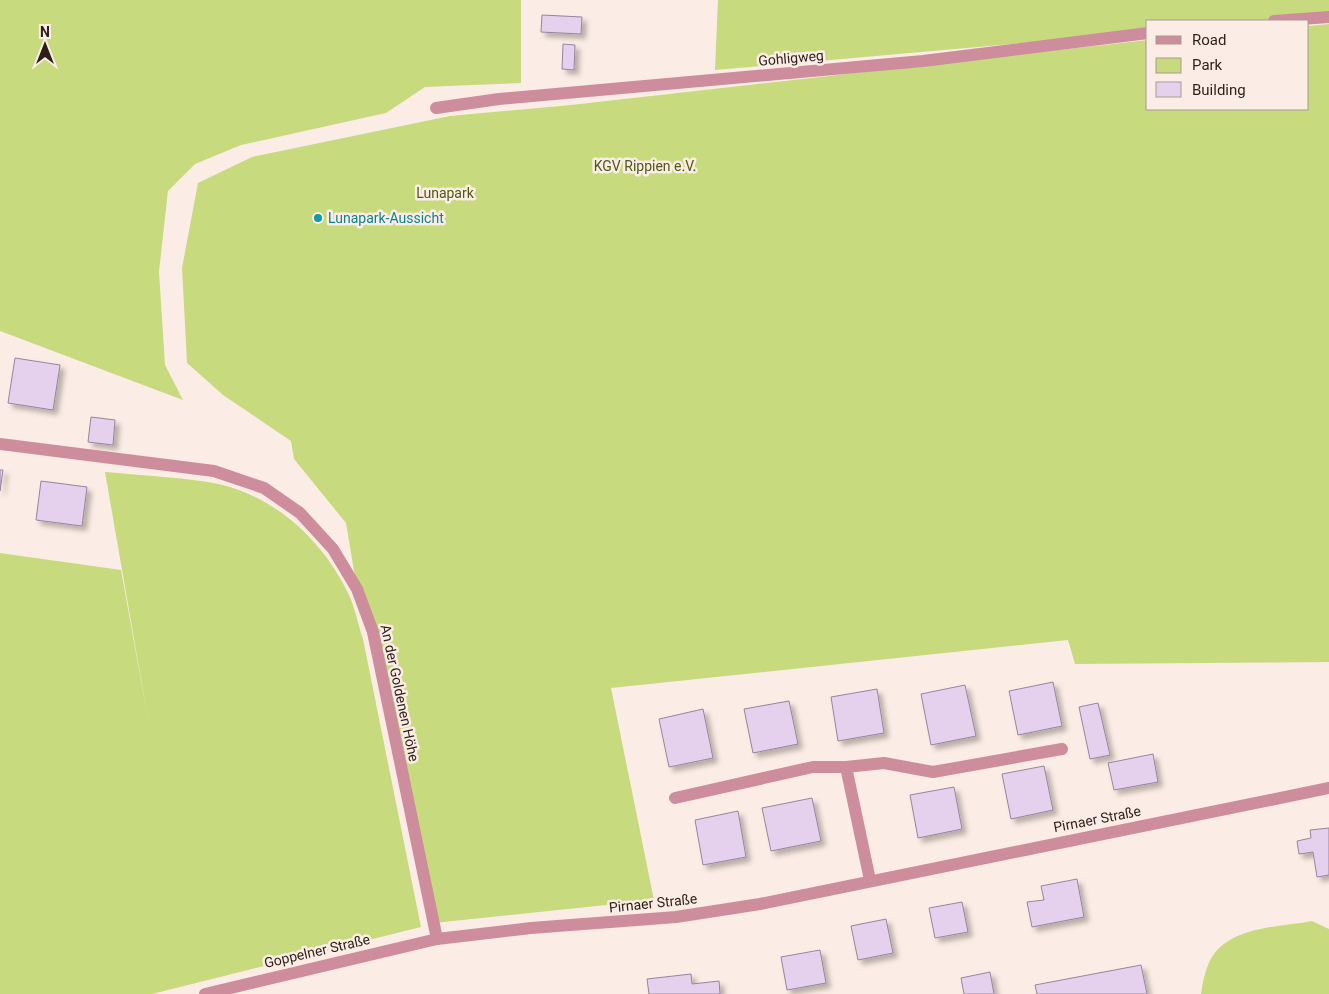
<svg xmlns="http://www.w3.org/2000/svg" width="1329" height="994" font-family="Roboto,sans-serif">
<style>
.green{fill:#c8da7e}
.building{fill:#e5d0ed;stroke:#98849f;filter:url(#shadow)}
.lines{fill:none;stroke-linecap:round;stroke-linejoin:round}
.service{stroke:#ce8d9d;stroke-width:12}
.minor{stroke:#ce8d9d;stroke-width:12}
.culture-dot{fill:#0f9aa8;stroke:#fbede5;stroke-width:2}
.labels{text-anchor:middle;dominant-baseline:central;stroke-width:5;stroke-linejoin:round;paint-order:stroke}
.street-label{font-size:14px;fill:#2c1f19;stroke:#fbede5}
.park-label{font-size:14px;fill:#4f5917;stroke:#fbede5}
.culture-label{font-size:14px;fill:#0d838f;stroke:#fbede5;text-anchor:start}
</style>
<defs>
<filter id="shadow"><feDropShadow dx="4.5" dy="4.5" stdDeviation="2.5" flood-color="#0004"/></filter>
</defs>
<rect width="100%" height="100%" fill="#fbede5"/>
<g class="green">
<path d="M 0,0 L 521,0 L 521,83 L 425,87 L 386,113 L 241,145 L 195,164 L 168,191 L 159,272 L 165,365 L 183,400 L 0,331 Z"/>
<path d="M 718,0 L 1329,0 L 1329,17 L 1275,21 L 1148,21 L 1148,32 L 715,70 Z"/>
<path d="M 1329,24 L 1329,662 L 1075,664 L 1068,640 L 611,688 L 654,900 L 434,923 L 357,589 L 346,523 L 294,459 L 291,441 L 223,395 L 187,363 L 182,268 L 198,183 L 252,157 L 450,116 L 571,105 L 1148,40 L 1148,109 L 1308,109 L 1308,26 Z"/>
<path d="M 105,472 C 139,475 174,477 208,482 C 271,492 322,538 349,595 C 355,608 358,624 363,639 L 421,927 L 152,994 L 0,994 L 0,553 L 121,570 L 149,725 Z"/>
<path d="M 1312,921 L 1329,929 L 1329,994 L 1201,994 C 1203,981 1206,965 1214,954 C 1235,926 1281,927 1312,921 Z"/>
</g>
<g class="building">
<path d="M 542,15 L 582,17 L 581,34 L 541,32 Z"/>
<path d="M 563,44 L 575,45 L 574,70 L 562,69 Z"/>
<path d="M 15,358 L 60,365 L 53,410 L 8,403 Z"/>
<path d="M 91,417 L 115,420 L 113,445 L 88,442 Z"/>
<path d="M 0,470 L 3,470 L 0,491 Z"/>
<path d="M 41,481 L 87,487 L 82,526 L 36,520 Z"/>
<path d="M 1053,682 L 1062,726 L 1018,735 L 1009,691 Z"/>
<path d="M 965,685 L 976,736 L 931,745 L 921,694 Z"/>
<path d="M 877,689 L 884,733 L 838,741 L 831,697 Z"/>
<path d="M 789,701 L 798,744 L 753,753 L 744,709 Z"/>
<path d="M 1098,703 L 1110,755 L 1090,759 L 1079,707 Z"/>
<path d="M 703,709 L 713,758 L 669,767 L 659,719 Z"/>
<path d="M 1153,754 L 1158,782 L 1114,790 L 1108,763 Z"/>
<path d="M 1044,766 L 1053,810 L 1011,819 L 1002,774 Z"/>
<path d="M 954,787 L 962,829 L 918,838 L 910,795 Z"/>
<path d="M 812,798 L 821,841 L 771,851 L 762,808 Z"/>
<path d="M 738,811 L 746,857 L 703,865 L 695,820 Z"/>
<path d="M 1329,828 L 1329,875 L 1317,877 L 1313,852 L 1299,854 L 1297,841 L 1311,838 L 1310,830 Z"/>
<path d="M 1077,879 L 1084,917 L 1032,927 L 1027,902 L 1044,900 L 1041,886 Z"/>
<path d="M 962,902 L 968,932 L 935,938 L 929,908 Z"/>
<path d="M 886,919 L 893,953 L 858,960 L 851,926 Z"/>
<path d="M 820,950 L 826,983 L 787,990 L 781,957 Z"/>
<path d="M 1141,965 L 1147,994 L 1037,994 L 1035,985 Z"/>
<path d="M 990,972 L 994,994 L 964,994 L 961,978 Z"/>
<path d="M 691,974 L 692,984 L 719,981 L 720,994 L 649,994 L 647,979 Z"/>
</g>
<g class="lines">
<g class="service">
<path d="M 1274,21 L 1329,17"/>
<path d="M 436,108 L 499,99 L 923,61 L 1148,33"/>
<path d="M 675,798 L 813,767 L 846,767"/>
<path d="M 870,880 L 846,767 L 884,763 L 933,772 L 1062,749"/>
</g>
<g class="minor">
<path d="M 0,444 L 214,471 L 264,488 L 300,513 L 333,549 L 357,589 L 373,632 L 437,939"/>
<path d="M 205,994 L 437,939 L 531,928 L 676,917 L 760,904 L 1329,788"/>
</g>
</g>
<circle class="culture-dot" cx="318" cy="218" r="5"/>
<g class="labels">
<g class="street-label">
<text transform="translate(791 58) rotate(-5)">Gohligweg</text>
<text transform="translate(400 693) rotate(78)">An der Goldenen Höhe</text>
<text transform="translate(1097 819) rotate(-11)">Pirnaer Straße</text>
<text transform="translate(653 903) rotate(-6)">Pirnaer Straße</text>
<text transform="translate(317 951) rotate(-13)">Goppelner Straße</text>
</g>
<g class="park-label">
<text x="645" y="166">KGV Rippien e.V.</text>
<text x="445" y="193">Lunapark</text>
</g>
<g class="culture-label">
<text x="328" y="218">Lunapark-Aussicht</text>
</g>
</g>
<rect x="1146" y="20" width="162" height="90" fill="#fbede5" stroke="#a89b93"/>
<rect x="1156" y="36" width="25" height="8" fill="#ce8d9d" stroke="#a89b93"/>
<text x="1192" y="45" font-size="15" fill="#2c1f19">Road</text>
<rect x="1156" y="58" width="25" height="15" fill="#c8da7e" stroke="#a89b93"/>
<text x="1192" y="70" font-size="15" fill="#2c1f19">Park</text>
<rect x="1156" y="82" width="25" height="15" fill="#e5d0ed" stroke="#a89b93"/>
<text x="1192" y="95" font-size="15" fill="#2c1f19">Building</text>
<g transform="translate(45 45)" stroke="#fbede5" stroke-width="4" paint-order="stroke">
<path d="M0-4L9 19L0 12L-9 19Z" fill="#2c1f19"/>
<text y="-8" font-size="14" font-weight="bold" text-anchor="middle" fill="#2c1f19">N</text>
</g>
</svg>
